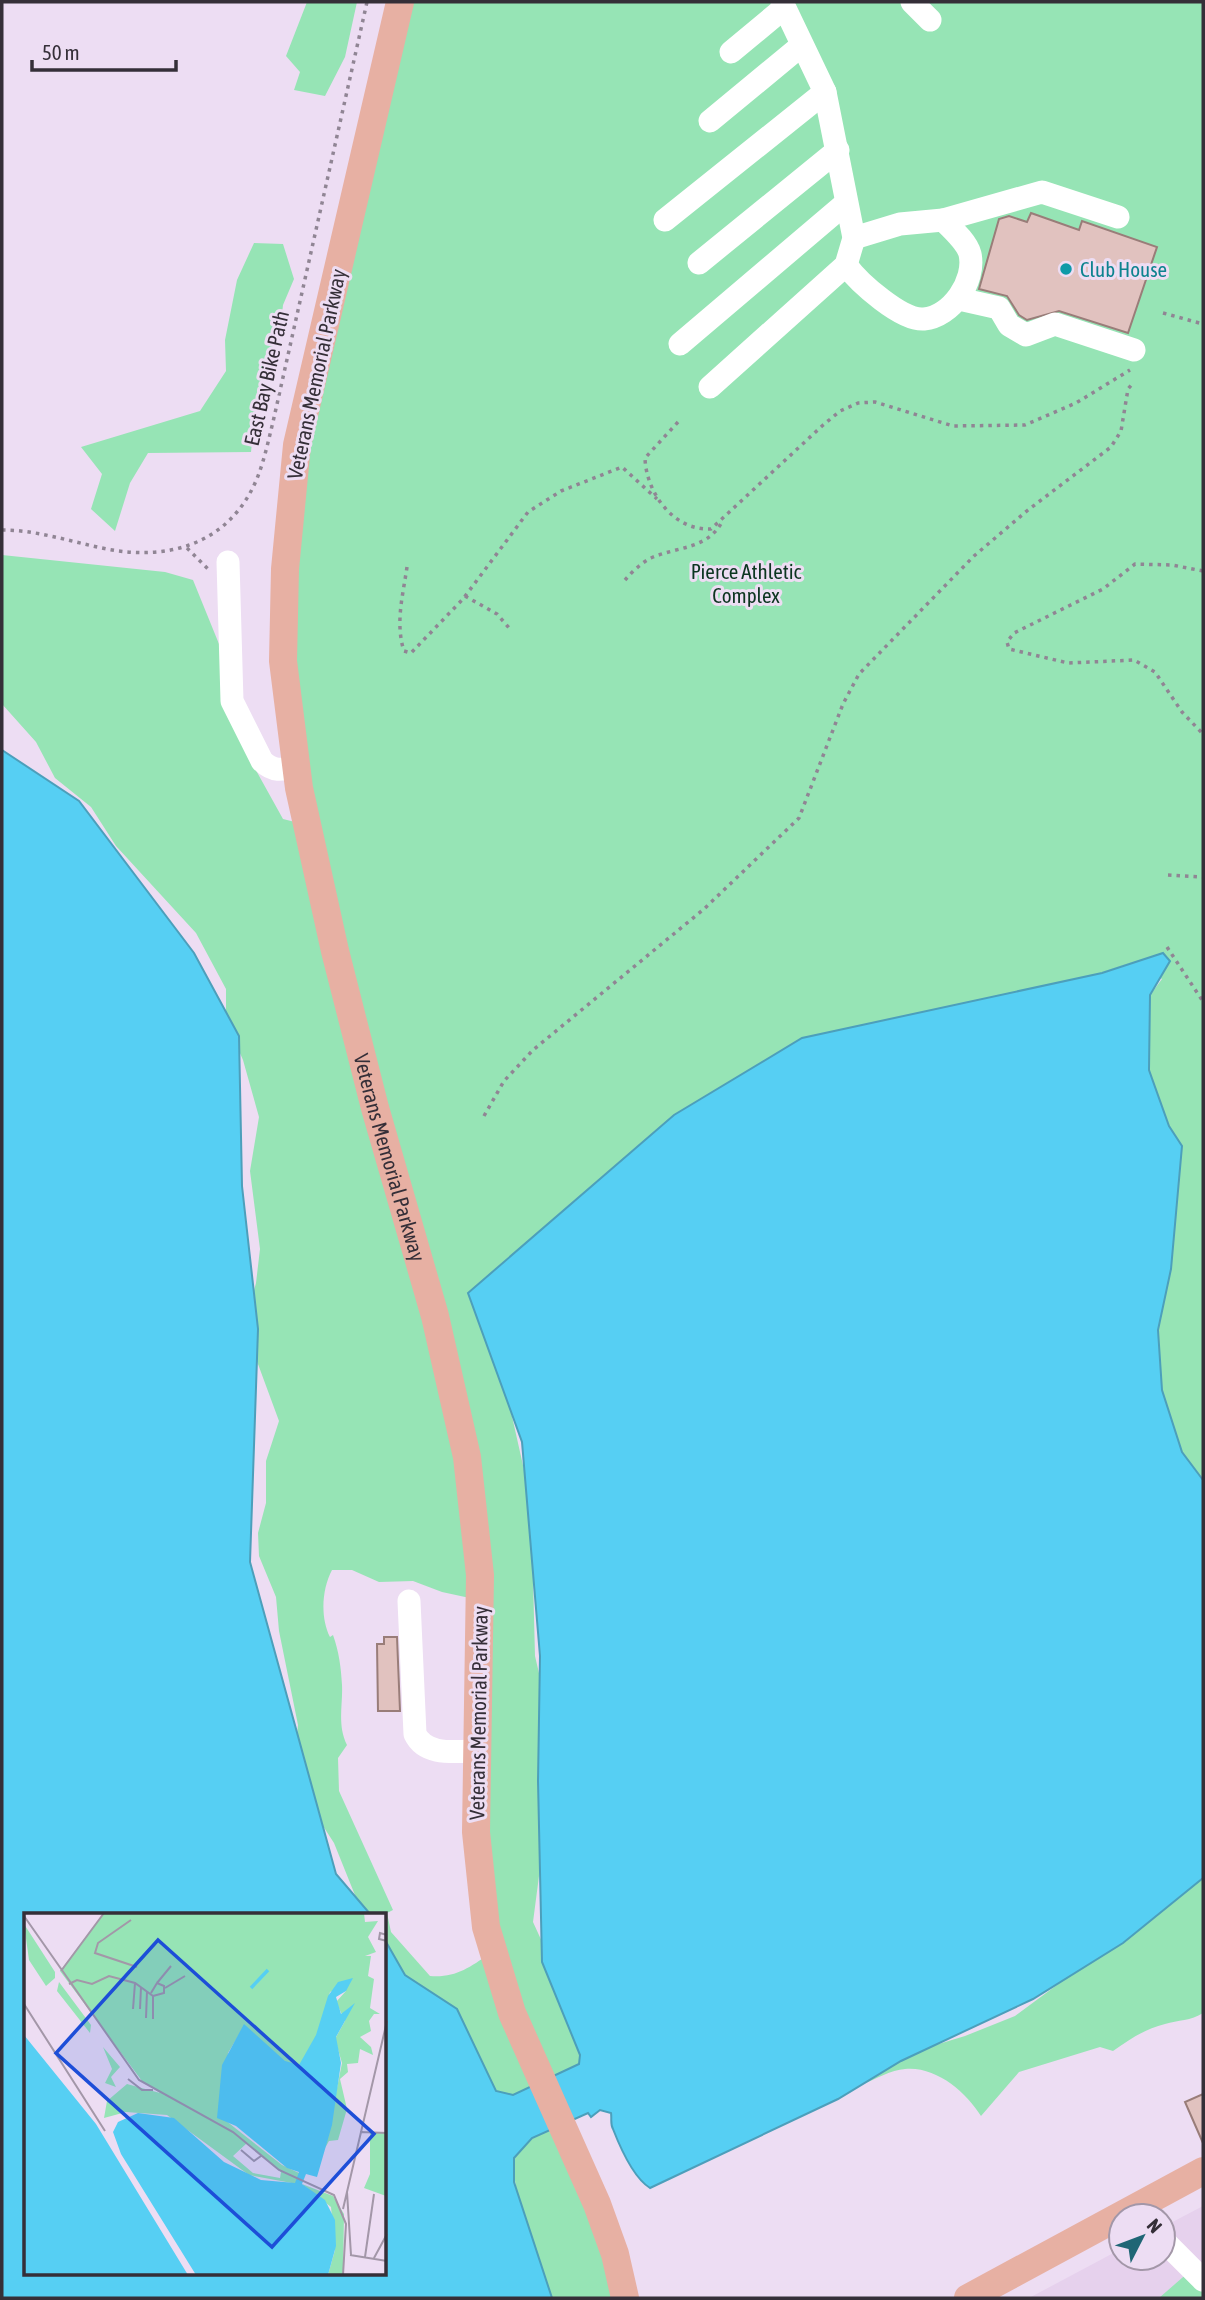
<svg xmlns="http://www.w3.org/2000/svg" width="1205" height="2300" font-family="'Asap Condensed',sans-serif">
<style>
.built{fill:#e6d1ed}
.green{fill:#96e4b5;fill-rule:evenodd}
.water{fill:#56cff3;stroke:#4c9fbb;stroke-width:2}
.building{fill:#e1c2bf;stroke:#997d79;stroke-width:2}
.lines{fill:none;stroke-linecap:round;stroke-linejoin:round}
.path{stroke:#908594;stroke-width:3.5;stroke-dasharray:3.5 5;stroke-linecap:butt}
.minor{stroke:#fff;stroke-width:23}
.major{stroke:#e7b0a3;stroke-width:28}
.culture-dot{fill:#0f9aa8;stroke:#edddf3;stroke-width:2.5}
.labels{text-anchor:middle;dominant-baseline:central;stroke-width:6;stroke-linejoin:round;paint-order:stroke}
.culture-label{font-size:21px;fill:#0d838f;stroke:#edddf3;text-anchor:start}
.street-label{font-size:21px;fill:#352f38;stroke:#edddf3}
.park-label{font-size:21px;fill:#0c3520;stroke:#edddf3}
.inset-river{fill:none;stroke:#56cff3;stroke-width:3.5}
.inset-road{fill:none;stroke:#a397a8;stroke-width:2}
.view{fill:#1d4ed8;fill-opacity:0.15;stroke:#1d4ed8;stroke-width:3.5}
.inset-edge{fill:none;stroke:#352f38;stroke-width:3.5}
</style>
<rect width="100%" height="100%" fill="#edddf3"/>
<path class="built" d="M 1203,2206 L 1203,2298 L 1029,2298 L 1121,2249 L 1121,2258 L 1163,2258 L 1163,2227 Z"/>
<g class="green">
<path d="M 307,2 L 357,2 L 345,57 L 325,96 L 294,90 L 300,72 L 286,56 Z"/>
<path d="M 401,2 L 1203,2 L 1203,1497 L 1159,1423 L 1138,1093 L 1150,995 L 1162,979 L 1134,962 L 674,1115 L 475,1287 L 505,1385 L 531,1501 L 535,1656 L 545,1699 L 545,1830 L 533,1922 L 559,1979 L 575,2028 L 580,2059 L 577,2070 L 507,2109 L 385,1972 L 385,1915 L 363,1915 L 334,1843 L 314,1812 L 295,1755 L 298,1725 L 279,1631 L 276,1597 L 259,1556 L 258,1533 L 266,1503 L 266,1461 L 279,1421 L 251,1345 L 248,1313 L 256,1283 L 260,1249 L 250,1171 L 259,1117 L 243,1060 L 226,1021 L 226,989 L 196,933 L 116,846 L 91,807 L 55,778 L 36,742 L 2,704 L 2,555 L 165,572 L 193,580 L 219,644 L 247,754 L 283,819 L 311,826 L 291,713 L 295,477 ZM 332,1570 L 352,1570 L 379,1582 L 413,1581 L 442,1592 L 479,1600 L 489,1954 C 469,1968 455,1978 430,1976 L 391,1932 L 387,1913 L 393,1910 L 339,1791 L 338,1758 L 347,1745 C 337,1725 343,1705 342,1685 C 341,1667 339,1652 333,1635 L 330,1637 C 320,1617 322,1589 332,1570 Z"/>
<path d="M 254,243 L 283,244 L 294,279 L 283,305 L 277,360 L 257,392 L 251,452 L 148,453 L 130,483 L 115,531 L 91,509 L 102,474 L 81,447 L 200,411 L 226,371 L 225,340 L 237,280 Z"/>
<path d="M 1203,1877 L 1203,2013 C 1191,2021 1178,2020 1165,2024 C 1145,2029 1130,2039 1113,2051 L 1100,2047 L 1019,2072 L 981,2116 C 966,2092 936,2066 905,2069 C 891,2070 876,2079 863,2084 L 909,2053 L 965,2036 L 1015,2016 Z"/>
<path d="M 549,2130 L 557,2130 L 619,2298 L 552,2298 C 542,2272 506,2179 515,2156 C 521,2143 536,2136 549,2130 Z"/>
<path d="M 1190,2271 L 1203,2283 L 1203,2298 L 1159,2298 Z"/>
</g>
<path class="water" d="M 2,750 L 79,801 L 194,953 L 239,1036 L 242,1186 L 258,1329 L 250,1562 L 336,1874 L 371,1915 L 26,1915 L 26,2274 L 385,2274 L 385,1940 L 405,1975 L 457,2009 L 496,2091 L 513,2095 L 579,2064 L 580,2055 L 542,1962 L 538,1781 L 540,1656 L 522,1442 L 468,1293 L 674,1115 L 802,1038 L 1102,973 L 1163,953 L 1170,961 L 1150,995 L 1149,1070 L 1169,1126 L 1182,1146 L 1171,1269 L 1158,1330 L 1162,1390 L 1182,1452 L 1203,1480 L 1203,1878 L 1123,1943 L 1033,1999 L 901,2061 L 838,2099 L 650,2188 C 634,2178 620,2147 613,2129 C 610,2124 612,2119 611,2113 L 600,2110 L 591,2117 L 588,2113 L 532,2138 L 514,2158 L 514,2182 L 552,2298 L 2,2298 Z"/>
<g class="building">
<path d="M 1031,213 L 1079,230 L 1082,221 L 1157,247 L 1128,333 L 1059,311 L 1027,320 L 1019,315 L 1007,296 L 979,289 L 999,219 L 1009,216 L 1027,222 Z"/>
<path d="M 384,1637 L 397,1637 L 400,1711 L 378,1711 L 377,1644 L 384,1644 Z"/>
<path d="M 1203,2094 L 1203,2143 L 1185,2102 Z"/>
</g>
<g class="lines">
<g class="path">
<path d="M 1163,313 L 1203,324"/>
<path d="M 678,422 L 645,458 C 646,492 673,531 711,529 L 822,426 L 840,411 L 858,403 L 875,402 L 953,426 L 1025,425 L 1076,403 L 1130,370"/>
<path d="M 2,530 C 38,530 71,542 107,549 C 163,560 220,547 250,493 C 262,472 267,446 273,422 L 367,2"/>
<path d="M 187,548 L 208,569"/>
<path d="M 407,567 C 403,595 395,623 404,651 L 411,653 L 463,599 L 528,512 L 561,491 L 622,467 L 657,499"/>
<path d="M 1203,571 L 1172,565 L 1135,564 L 1103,589 L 1014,633 L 1007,642 L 1009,649 L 1068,663 L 1134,660 L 1155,672 L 1182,712 L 1203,734"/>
<path d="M 625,580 C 632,572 641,563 651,558 C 678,546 708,550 723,520"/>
<path d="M 465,596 L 497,614 L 510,629"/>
<path d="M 1168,875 L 1203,877"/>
<path d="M 1167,947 L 1202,1000"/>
<path d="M 484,1116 L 504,1081 L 533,1050 L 704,909 L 799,818 L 843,704 L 859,674 L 974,556 L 1028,510 L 1111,447 L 1121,431 L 1128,389 L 1133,383"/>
</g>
<g class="minor">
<path d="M 912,2 L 930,20"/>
<path d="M 731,52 L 784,8"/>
<path d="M 710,121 L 802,45"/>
<path d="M 665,220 L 825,92"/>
<path d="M 943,220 L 1042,192 L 1118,217"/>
<path d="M 699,263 L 838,150"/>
<path d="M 846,265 C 859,283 902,321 924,319 C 951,317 976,281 970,254 C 967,242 952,229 943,220 L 900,224 L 854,238"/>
<path d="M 959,299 L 999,308 L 1009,325 L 1026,335 L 1055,324 L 1134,350"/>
<path d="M 680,344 L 846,203"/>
<path d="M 710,387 L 846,265 L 854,238 L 825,92 L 782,2"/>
<path d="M 228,562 L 232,701 L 262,761 C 273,772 282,770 296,767"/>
<path d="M 409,1601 L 415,1734 C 426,1757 457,1751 479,1751"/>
<path d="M 1163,2240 L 1203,2280"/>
</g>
<g class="major">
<path id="s1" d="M 400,2 L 297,445 L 285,569 L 283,661 L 299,788 L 335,951 L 375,1108 L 435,1316 L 467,1457 L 480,1575 L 476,1832 L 486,1927 L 512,2013 L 597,2204 L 615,2254 L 625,2298"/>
<path d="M 968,2298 L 1203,2171"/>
</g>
</g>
<circle class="culture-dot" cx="1066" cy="269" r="7"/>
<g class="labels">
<g class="culture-label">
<text x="1080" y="269">Club House</text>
</g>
<g class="street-label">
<text transform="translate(316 374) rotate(-78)">Veterans Memorial Parkway</text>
<text transform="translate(266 378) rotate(-77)">East Bay Bike Path</text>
<text stroke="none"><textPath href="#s1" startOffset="1180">Veterans Memorial Parkway</textPath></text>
<text transform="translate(478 1713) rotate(-89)">Veterans Memorial Parkway</text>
</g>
<g class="park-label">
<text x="746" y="571">Pierce Athletic<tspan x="746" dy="24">Complex</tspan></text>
</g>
</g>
<g transform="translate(24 1913)">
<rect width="362" height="362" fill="#edddf3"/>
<path d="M 80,0 L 340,0 L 341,9 L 354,8 L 344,24 L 352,39 L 341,43 L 347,43 L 344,63 L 350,66 L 346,95 L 356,101 L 350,101 L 345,108 L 347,118 L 336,124 L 347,134 L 349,142 L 336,136 L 334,150 L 323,151 L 324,159 L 316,166 L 323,196 L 314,227 L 305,228 L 301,235 L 318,150 L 311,126 L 321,108 L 312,89 L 322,78 L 321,72 L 306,79 L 294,125 L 277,153 L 264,151 L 219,115 L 204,140 L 201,207 L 258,252 L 275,260 L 273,271 L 225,262 L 143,202 L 102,199 L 80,205 L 83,188 L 103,171 L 136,180 L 118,168 L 36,58 ZM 223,230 L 257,259 L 256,265 L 229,260 L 209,243 ZM 0,11 L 31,59 L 31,65 L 22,73 L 5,47 ZM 35,69 L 67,112 L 66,120 L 33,78 ZM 79,134 L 96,154 L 87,164 L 92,174 L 81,170 L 88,156 ZM 346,220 L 362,220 L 362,283 L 340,275 L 346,261 ZM 278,271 L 309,283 L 320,301 L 319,362 L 304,362 L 311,337 L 307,294 Z" fill="#96e4b5" fill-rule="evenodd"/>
<path d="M 329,65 L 322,78 L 312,84 L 317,101 L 331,90 L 312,124 L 317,150 L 308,212 L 293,264 L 282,261 L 278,271 L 301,287 L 311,307 L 312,333 L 304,362 L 172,362 L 97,241 L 89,219 L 94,209 L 114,200 L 150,205 L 200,249 L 237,267 L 271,270 L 275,259 L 263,255 L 212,213 L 193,205 L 198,152 L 220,111 L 261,148 L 275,152 L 292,122 L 304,83 L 314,69 ZM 0,122 L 72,211 L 164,362 L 0,362 Z" fill="#56cff3"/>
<path class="inset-river" d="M 227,75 L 244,57"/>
<path class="inset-road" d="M 0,3 L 115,167 L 209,219 L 255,257 L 310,282 L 322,311 L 319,362M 107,7 L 74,30 L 71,40 L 113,54M 363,22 L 356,20 L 355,26 L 363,28M 37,58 L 80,0M 133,70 L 147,53M 45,71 L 53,67 L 68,71 L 85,63 L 111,70 L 129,83 L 129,106M 141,75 L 161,63M 127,80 L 133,70 L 140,73 L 140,80 L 129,83M 0,91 L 81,218M 109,96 L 111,70M 116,96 L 117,74M 122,105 L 123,78M 104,166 L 118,177 L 129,177M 336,219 L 363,220M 217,237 L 230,248 L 237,243M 323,279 L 327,342M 319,296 L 363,108M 326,342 L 363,348M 341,344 L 350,281M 350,345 L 363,321"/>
<path class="view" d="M 134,27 L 350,221 L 248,334 L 32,140 Z"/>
<rect width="362" height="362" class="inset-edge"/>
</g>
<rect width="1205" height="2300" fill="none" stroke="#352f38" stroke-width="7"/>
<g transform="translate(1142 2237) rotate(48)"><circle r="33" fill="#edddf3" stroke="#a397a8" stroke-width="2"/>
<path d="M0-5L12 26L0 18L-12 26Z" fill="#1f6675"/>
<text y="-10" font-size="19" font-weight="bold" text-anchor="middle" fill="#352f38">N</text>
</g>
<path d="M32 60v10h144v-10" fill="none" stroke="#352f38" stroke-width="3.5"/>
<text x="42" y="60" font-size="21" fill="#352f38" stroke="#edddf3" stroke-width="5" paint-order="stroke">50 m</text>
</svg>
